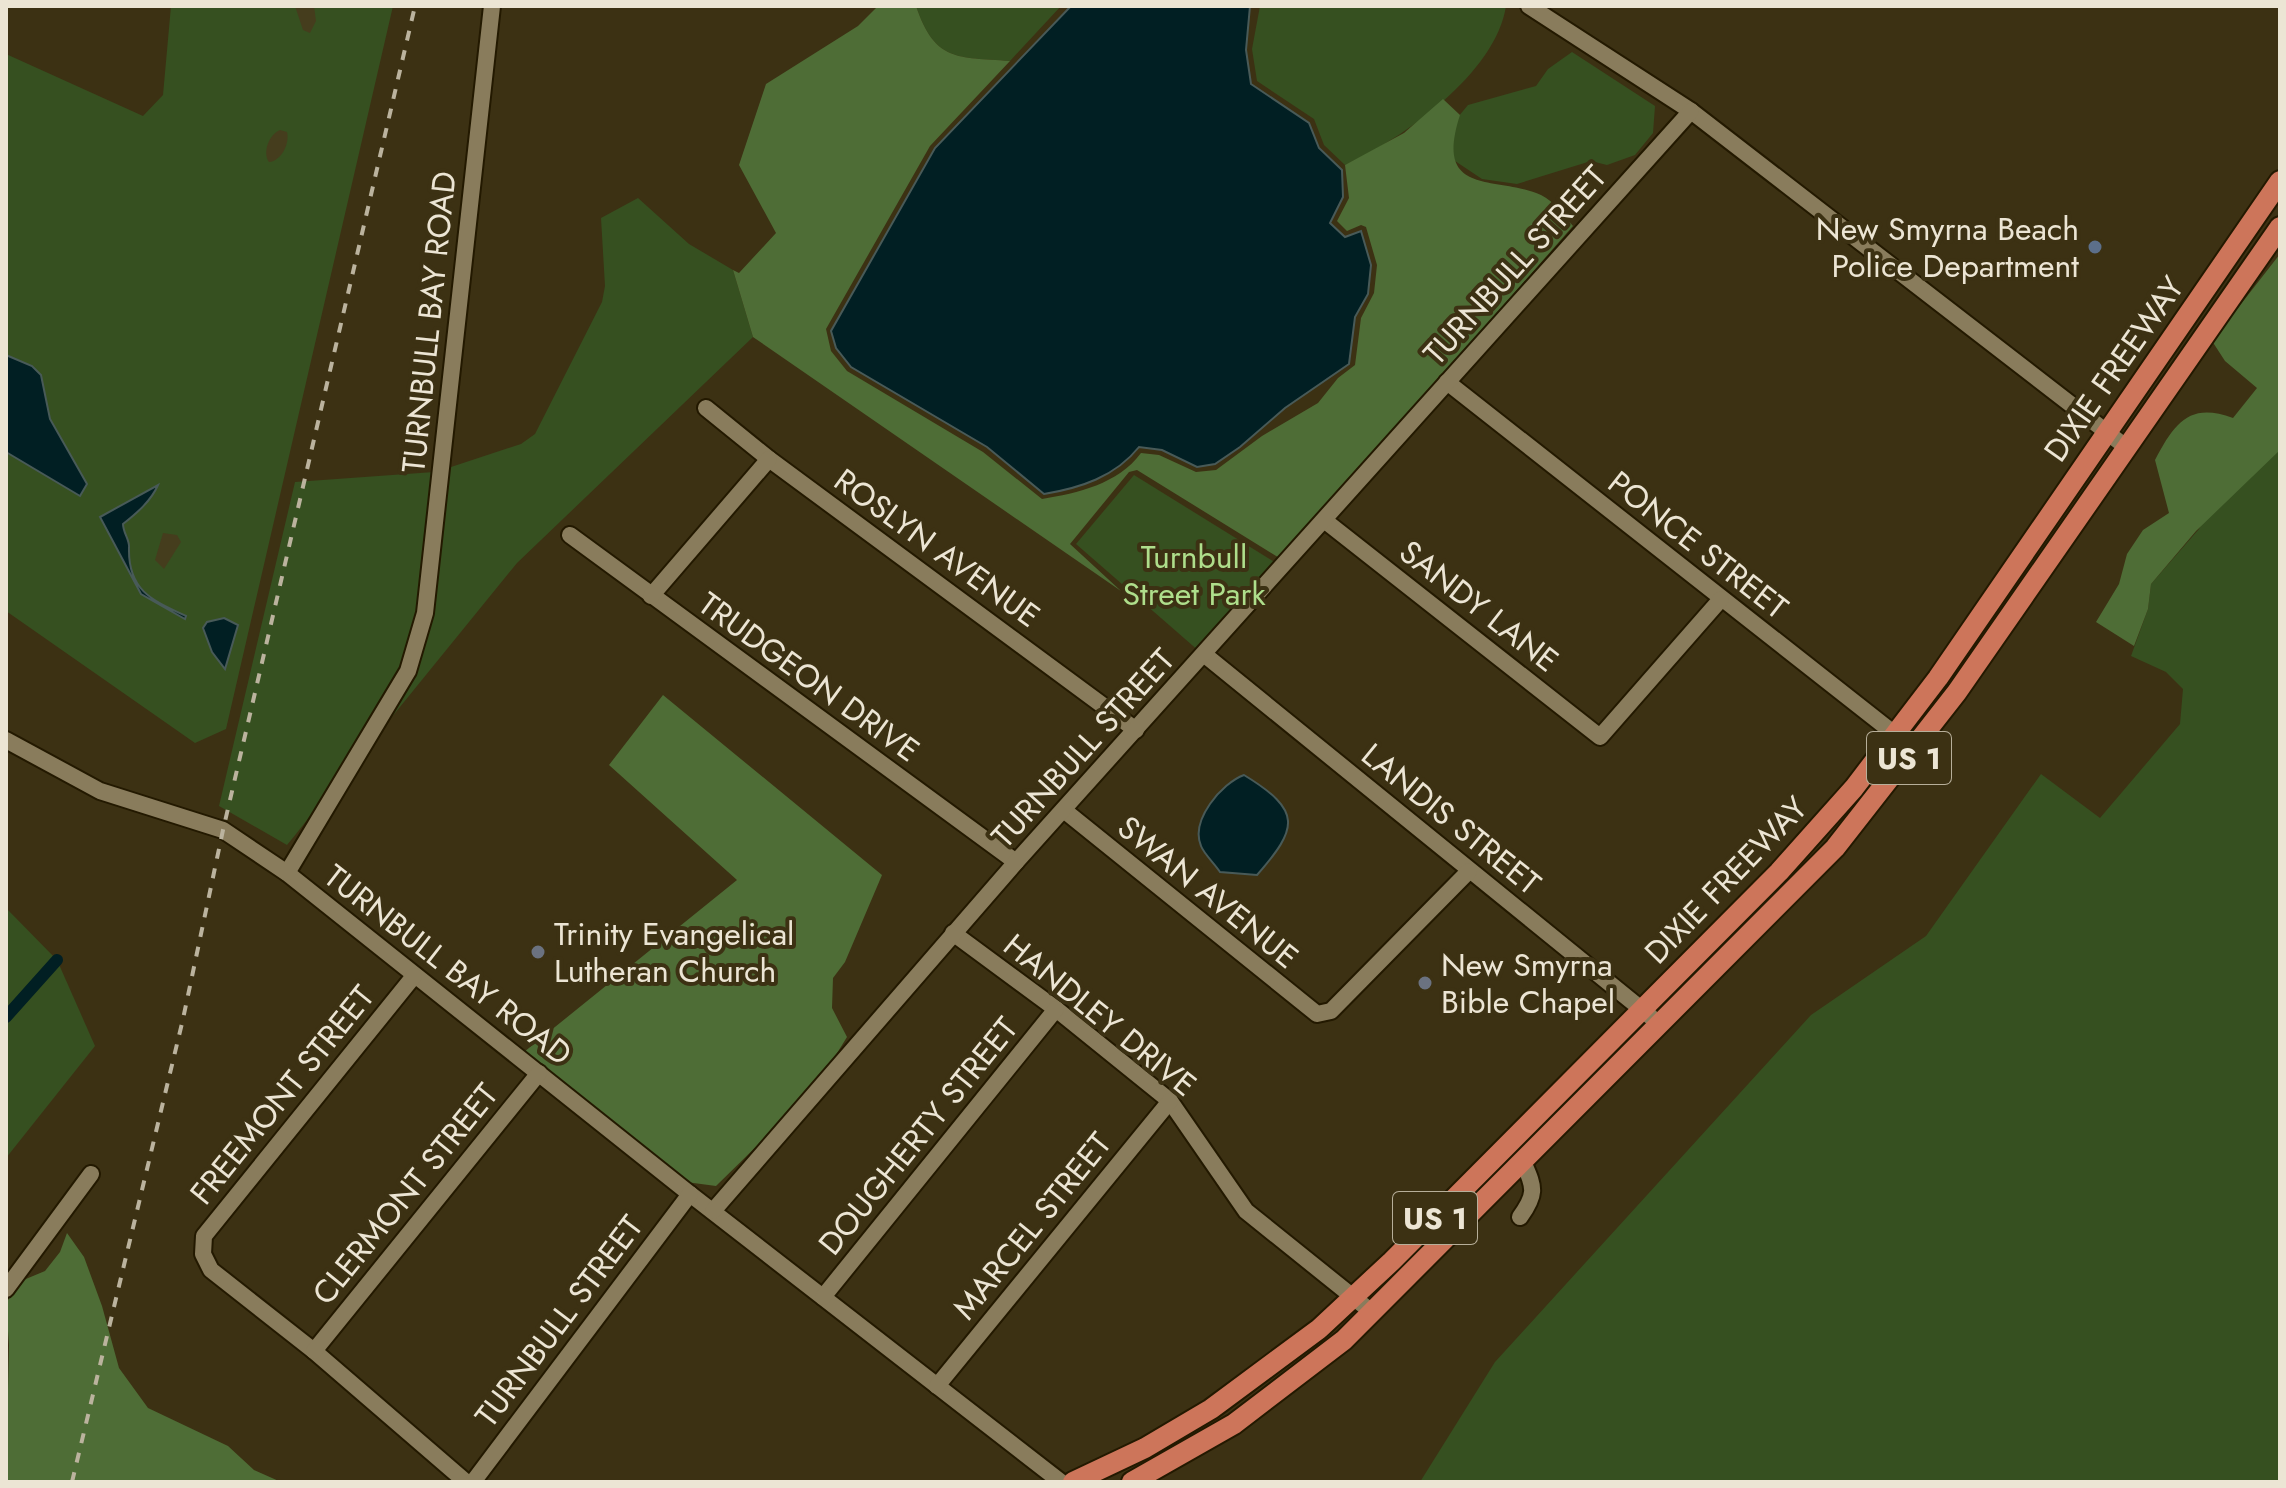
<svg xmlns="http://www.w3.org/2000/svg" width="2286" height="1488" font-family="Jost,sans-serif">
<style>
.green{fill:#365020}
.forest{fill:#4e6d36}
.sand{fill:#453d1d}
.water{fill:#011f23;stroke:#485a58;stroke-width:2}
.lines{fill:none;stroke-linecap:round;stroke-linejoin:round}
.canal{stroke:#011f23;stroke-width:12}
.minor-casing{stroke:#231900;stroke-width:20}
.major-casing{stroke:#231900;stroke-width:24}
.minor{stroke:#897c5c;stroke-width:16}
.major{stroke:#cd755a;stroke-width:20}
.rail{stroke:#bbb39e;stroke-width:4;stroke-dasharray:10 10;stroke-linecap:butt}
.service-dot{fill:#5c6f8a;stroke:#3c3113;stroke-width:3}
.worship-dot{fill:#6b7280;stroke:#3c3113;stroke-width:3}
.labels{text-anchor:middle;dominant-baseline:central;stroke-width:8;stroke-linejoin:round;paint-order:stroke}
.shield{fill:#3c3113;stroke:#b7af9a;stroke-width:2}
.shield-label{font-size:30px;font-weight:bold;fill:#ece5d4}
.poi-label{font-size:32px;fill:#ece5d4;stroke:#3c3113;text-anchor:start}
.street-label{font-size:32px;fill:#ece5d4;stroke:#3c3113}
.park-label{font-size:32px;fill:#aede8b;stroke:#3c3113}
</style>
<rect width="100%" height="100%" fill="#3c3113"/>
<g class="green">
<path d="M 171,6 L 393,6 L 226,729 L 195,743 L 6,611 L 6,54 L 143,116 L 163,95 Z"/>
<path d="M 916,6 L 1061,6 L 1010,61 C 957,57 935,62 916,6 Z"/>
<path d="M 1260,6 L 1506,6 C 1496,73 1403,139 1345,165 L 1324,145 L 1314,119 L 1257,81 L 1252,49 Z"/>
<path d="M 1572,52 L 1655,106 L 1653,133 L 1635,155 L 1607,165 L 1591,161 L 1517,184 L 1482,179 L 1455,161 L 1450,147 L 1453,123 L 1468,105 L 1536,86 L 1548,69 Z"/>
<path d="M 638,198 L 689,244 L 733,270 L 753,337 L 517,563 L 378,734 L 415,672 L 448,468 L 521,444 L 535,434 L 602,302 L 605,286 L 601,218 Z"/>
<path d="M 2280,358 L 2280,1482 L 1420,1482 L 1495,1362 L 1811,1015 L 1926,936 L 2041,774 L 2100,818 L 2180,724 L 2183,689 L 2166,672 L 2131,656 L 2148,609 L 2151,584 L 2199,529 Z"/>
<path d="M 434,472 C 429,518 427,566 418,612 C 404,687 336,786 287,845 L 219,806 L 295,482 Z"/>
<path d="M 1134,475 L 1276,563 L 1200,652 L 1076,544 Z"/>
<path d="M 6,908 L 57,960 L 95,1046 L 6,1158 Z"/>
</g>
<g class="forest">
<path d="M 878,6 L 916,6 C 935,62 957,57 1010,61 L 930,146 L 826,329 L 831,351 L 847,371 L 983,452 L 1042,499 C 1078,493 1118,484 1141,453 L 1159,455 L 1196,472 L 1216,470 L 1262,436 L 1318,403 L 1338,378 L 1355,365 L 1361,318 L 1374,293 L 1377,265 L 1366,227 L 1361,225 L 1347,231 L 1337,221 L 1349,198 L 1345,165 L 1404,133 L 1443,99 L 1460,115 C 1433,198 1496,175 1541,195 C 1554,201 1564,216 1573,226 L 1281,559 L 1137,470 L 1129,472 L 1070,544 L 1121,591 L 753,337 L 733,270 L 739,273 L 776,233 L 739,165 L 766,84 L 858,26 Z"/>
<path d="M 2280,254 L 2280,450 L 2196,531 L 2151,584 L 2148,609 L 2134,646 L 2096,622 L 2119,584 L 2127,554 L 2143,530 L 2169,513 L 2155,460 C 2175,422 2190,402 2233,418 L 2257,388 L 2225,361 L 2212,341 Z"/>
<path d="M 663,695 L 882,875 L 845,962 L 833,978 L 832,1008 L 847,1037 C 813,1095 763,1139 716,1186 L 686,1182 L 524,1052 L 737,880 L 609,765 Z"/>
<path d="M 67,1233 L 84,1257 L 102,1306 L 119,1368 L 148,1408 L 228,1446 L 254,1470 L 281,1482 L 6,1482 L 9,1345 L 6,1303 L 21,1281 L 45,1271 L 60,1252 Z"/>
</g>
<g class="sand">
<path d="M 295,6 L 314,6 L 316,21 L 310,33 L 303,30 Z"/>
<path d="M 280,130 L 287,132 C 290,144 281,161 269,162 C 262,153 269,134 280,130 Z"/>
<path d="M 163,533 L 177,535 L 181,542 L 164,569 L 155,560 Z"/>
</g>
<g class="water">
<path d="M 1071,6 L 1250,6 L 1246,50 L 1251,84 L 1309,123 L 1319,148 L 1342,170 L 1343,197 L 1330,223 L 1345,237 L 1361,231 L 1371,265 L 1368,294 L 1355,317 L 1349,364 L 1285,408 L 1240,447 L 1215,464 L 1197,467 L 1162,450 L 1139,447 C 1115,477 1080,488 1044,494 L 987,447 L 851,367 L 836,348 L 831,331 L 935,148 Z"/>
<path d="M 6,355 L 32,366 L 41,375 L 50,419 L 87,484 L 80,496 L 6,452 Z"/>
<path d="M 158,485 C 151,501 137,513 123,524 C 123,533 130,540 129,548 C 128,590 151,600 186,616 L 185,619 L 141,594 L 100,517 Z"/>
<path d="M 224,618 L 238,625 L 225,669 L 212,652 L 203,628 L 207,622 Z"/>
<path d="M 1244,775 C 1303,811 1298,828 1257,875 L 1220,872 C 1215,864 1204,854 1201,846 C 1190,820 1222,783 1244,775 Z"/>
</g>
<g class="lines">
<path class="canal" d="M 6,1017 L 57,960"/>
<g class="minor-casing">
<g id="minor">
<path d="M 1529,6 L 1691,111 L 2126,447"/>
<path d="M 1447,382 L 1915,750"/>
<path d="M 706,408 L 769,459 L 1136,730"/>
<path d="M 1324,520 L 1600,737 L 1721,599"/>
<path d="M 570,535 L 1016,862"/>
<path d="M 651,596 L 769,459"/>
<path d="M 1205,655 L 1651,1017"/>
<path d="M 6,740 L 100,791 L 223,830 L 287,873 L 690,1194 L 1061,1482"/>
<path d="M 1065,811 L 1317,1014 L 1331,1011 L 1469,871"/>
<path d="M 287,873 L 408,671 L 425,613 L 492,6"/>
<path d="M 953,933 L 1056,1009 L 1170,1101 L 1246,1211 L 1373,1313"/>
<path d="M 414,976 L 204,1236 L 203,1254 L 211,1270 L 314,1351 L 466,1482"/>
<path d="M 713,1211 L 1016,862 L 1691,111"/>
<path d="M 1520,1217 C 1536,1195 1535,1188 1524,1164"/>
<path d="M 6,1289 L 91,1174"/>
<path d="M 823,1297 L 1056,1009"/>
<path d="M 314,1351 L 539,1073"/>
<path d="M 937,1386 L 1170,1101"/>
<path d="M 473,1482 L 690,1194"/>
</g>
</g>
<g class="major-casing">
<g id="major">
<path d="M 1073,1482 L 1145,1448 L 1211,1409 L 1319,1329 L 1392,1261 L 1779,872 L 1854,788 L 1938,678 L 2280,181"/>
<path d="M 1132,1482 L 1234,1424 L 1344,1340 L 1835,848 L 1957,692 L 2280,227"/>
</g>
</g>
<use href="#minor" class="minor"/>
<use href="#major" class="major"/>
<path class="rail" d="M 72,1482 L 183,1019 L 223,830 L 415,6"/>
</g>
<circle class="service-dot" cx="2095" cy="247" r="8"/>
<g class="worship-dot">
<circle cx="538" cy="952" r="8"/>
<circle cx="1425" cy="983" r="8"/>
</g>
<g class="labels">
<g class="shield">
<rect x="1867" y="732" width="84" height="52" rx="6"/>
<rect x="1393" y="1192" width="84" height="52" rx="6"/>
</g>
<g class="shield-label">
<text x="1909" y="758">US 1</text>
<text x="1435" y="1218">US 1</text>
</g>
<g class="poi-label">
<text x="2079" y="229" text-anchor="end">New Smyrna Beach<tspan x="2079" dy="37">Police Department</tspan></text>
<text x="554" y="934">Trinity Evangelical<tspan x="554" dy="37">Lutheran Church</tspan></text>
<text x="1441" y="965">New Smyrna<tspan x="1441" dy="37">Bible Chapel</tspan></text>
</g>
<g class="street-label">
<text transform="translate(1515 265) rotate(-48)">TURNBULL STREET</text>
<text transform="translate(429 322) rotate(-84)">TURNBULL BAY ROAD</text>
<text transform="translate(2114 369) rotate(-55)">DIXIE FREEWAY</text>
<text transform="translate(1698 545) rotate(38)">PONCE STREET</text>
<text transform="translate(937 548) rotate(36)">ROSLYN AVENUE</text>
<text transform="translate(1479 606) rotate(38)">SANDY LANE</text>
<text transform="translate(809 677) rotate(36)">TRUDGEON DRIVE</text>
<text transform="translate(1083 748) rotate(-48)">TURNBULL STREET</text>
<text transform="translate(1451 819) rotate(39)">LANDIS STREET</text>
<text transform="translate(1726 880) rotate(-46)">DIXIE FREEWAY</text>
<text transform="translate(1208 892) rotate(39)">SWAN AVENUE</text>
<text transform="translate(448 965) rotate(38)">TURNBULL BAY ROAD</text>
<text transform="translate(1100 1015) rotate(39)">HANDLEY DRIVE</text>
<text transform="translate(282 1095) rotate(-51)">FREEMONT STREET</text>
<text transform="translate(918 1136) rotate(-51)">DOUGHERTY STREET</text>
<text transform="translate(405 1194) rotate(-51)">CLERMONT STREET</text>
<text transform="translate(1032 1226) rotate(-51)">MARCEL STREET</text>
<text transform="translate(559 1321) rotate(-53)">TURNBULL STREET</text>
</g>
<g class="park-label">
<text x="1194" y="557">Turnbull<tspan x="1194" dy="37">Street Park</tspan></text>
</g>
</g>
<rect width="2286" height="1488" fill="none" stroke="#ece5d4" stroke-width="16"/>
</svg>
